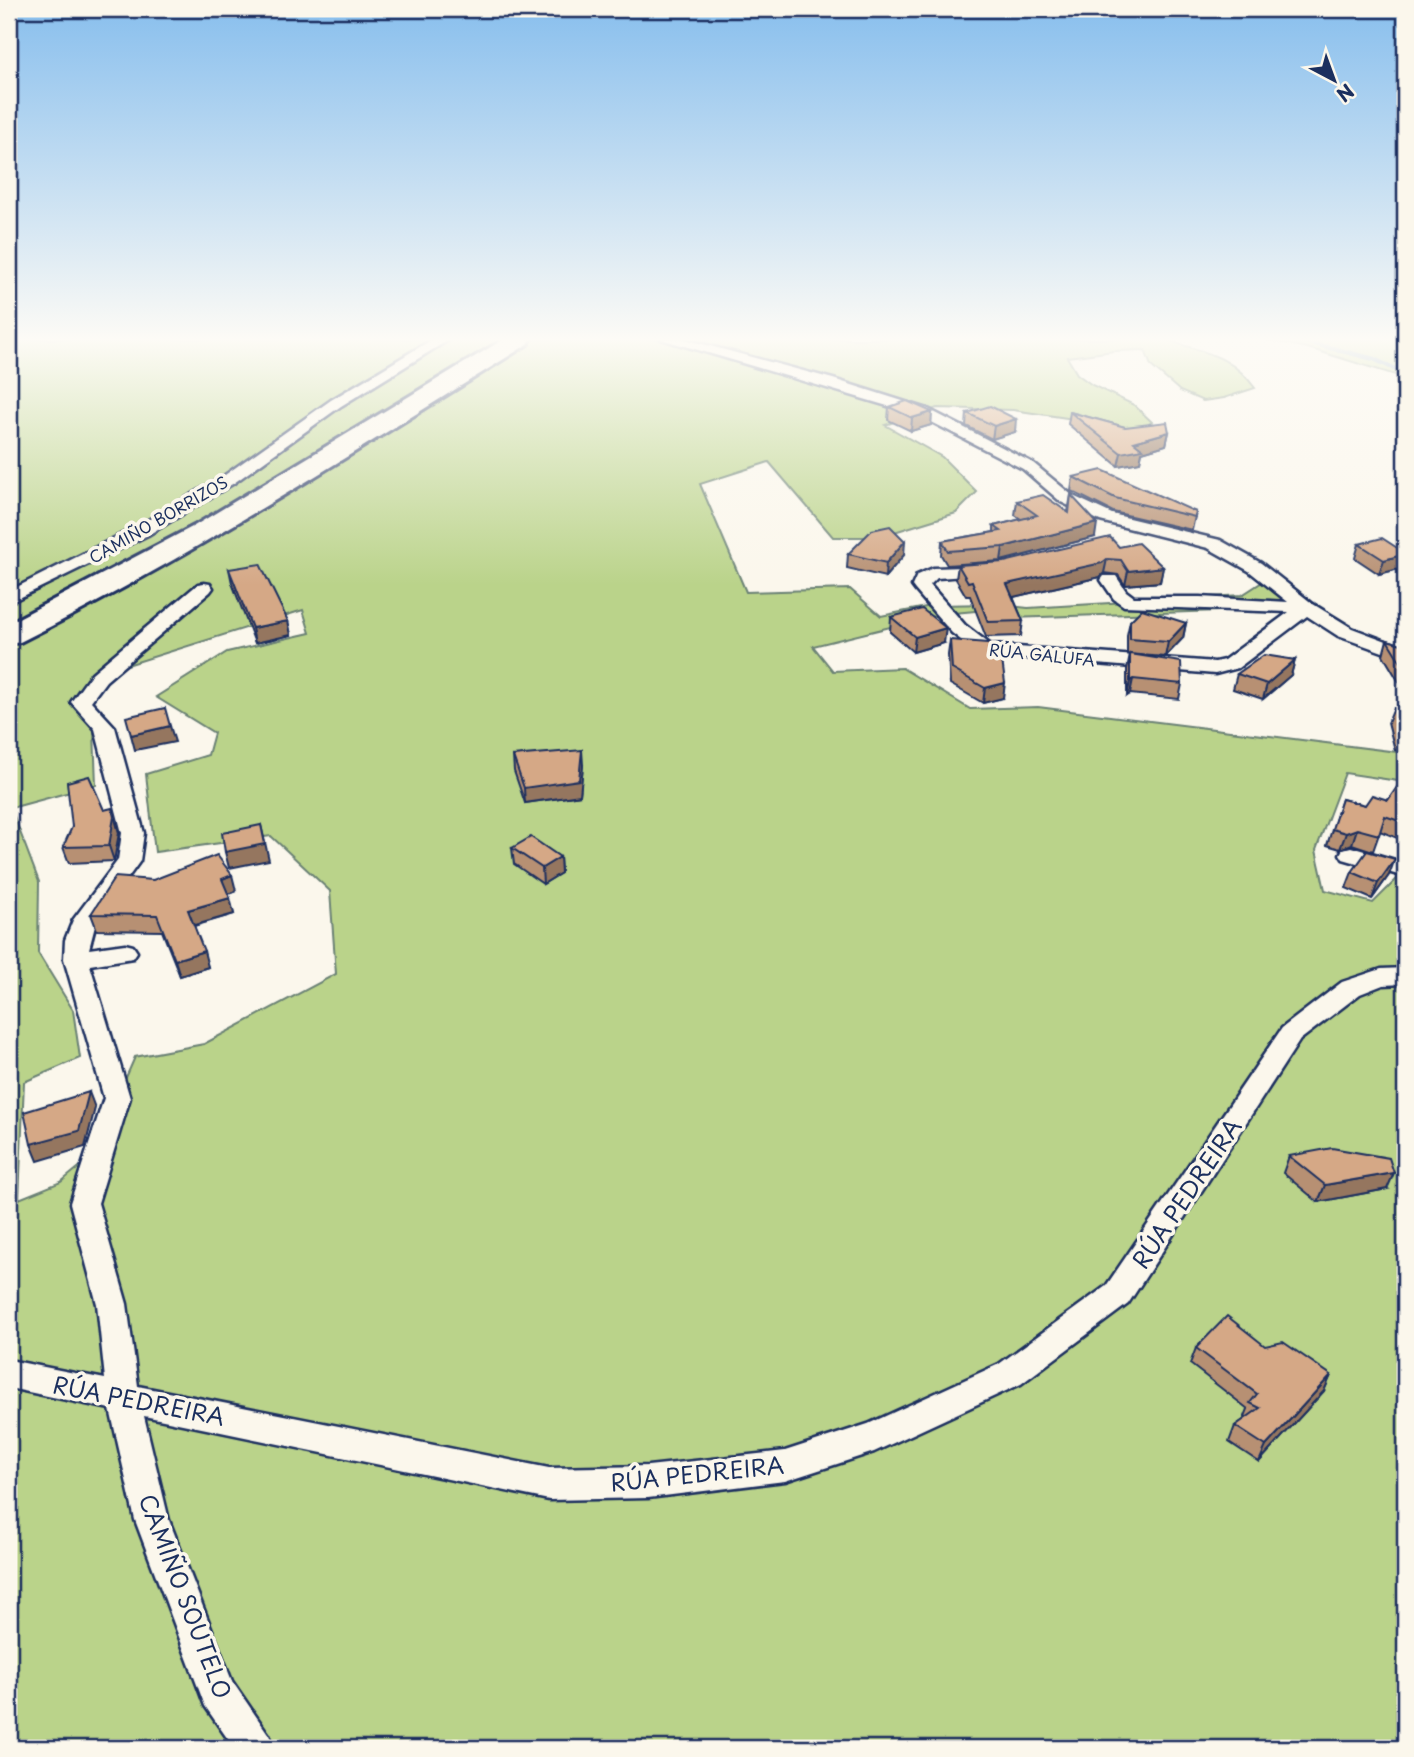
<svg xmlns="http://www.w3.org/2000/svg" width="1414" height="1757" font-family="'Playpen Sans',sans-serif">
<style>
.green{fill:#bad38a;stroke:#6a8174;stroke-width:2;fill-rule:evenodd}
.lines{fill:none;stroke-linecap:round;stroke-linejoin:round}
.stream{stroke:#658eb9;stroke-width:4.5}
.street-casing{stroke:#1b2f5e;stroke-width:5}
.highway-casing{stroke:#1b2f5e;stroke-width:6}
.street{fill:#fbf7ec;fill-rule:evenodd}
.highway{fill:#fbf7ec;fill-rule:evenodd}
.wall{fill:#b79073;stroke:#1b2f5e;stroke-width:2}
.shaded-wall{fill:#95765e;stroke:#1b2f5e;stroke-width:2}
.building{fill:#d5a886;stroke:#1b2f5e;stroke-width:2}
.labels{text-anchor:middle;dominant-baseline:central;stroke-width:7;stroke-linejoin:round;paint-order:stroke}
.far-street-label{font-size:16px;fill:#1b2f5e;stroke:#fbf7ec}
.near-street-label{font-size:23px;fill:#1b2f5e;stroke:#fbf7ec}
</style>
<rect width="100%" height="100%" fill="#fbf7ec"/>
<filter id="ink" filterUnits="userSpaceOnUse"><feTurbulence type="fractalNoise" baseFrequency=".0143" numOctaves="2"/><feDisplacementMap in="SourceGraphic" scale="14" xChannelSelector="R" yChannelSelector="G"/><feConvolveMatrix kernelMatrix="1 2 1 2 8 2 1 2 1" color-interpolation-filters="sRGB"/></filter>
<g filter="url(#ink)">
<g class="green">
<path d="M 9,339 L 1165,339 C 1202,353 1230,353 1255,388 L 1224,398 L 1203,401 L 1180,391 L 1151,366 L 1145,350 L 1114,351 L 1067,357 L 1077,374 L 1092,385 L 1134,405 L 1152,422 L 1126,437 L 1094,422 L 1013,410 L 937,408 L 885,425 L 942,457 L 977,492 L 956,513 L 878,537 L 833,537 L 769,462 L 700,484 L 746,592 L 850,589 L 881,616 L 936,605 L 991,604 L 1028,608 L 1242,595 L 1273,575 L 1307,608 L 1011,618 L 997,609 L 943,614 L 813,646 L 833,671 L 902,668 L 970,709 L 1038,707 L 1405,753 L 1405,782 L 1345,773 L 1316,850 L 1325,890 L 1373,903 L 1402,874 L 1405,875 L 1405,1748 L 9,1748 ZM 303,610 L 310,633 L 227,652 L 156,697 L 214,733 L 208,755 L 146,774 L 155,852 L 271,836 L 330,891 L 336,974 L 204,1044 L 135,1057 L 117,1098 L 100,1150 L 61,1182 L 19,1199 L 24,1082 L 80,1058 L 73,1010 L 38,953 L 39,882 L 11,808 L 96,785 L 92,676 Z"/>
<path d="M 1264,339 L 1405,339 L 1405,378 L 1308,348 Z"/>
</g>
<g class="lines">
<path class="stream" d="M 1295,339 L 1374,359 L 1405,374"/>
<g class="street-casing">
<g id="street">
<path d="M 433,339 L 450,339 L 341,406 L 234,483 L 148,535 L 9,603 L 9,591 L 136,527 L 222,477 L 331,400 Z"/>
<path d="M 661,339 L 684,339 L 833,379 L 928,409 L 1033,463 L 1073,496 L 1112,514 L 1220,540 L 1261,563 L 1313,604 L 1352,628 L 1405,648 L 1405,660 L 1338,636 L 1307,616 L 1238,668 L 1215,674 L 979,654 L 952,633 L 915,590 L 912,586 L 917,575 L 933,568 L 995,566 L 998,570 L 995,574 L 937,578 L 930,585 L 965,625 L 991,645 L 1215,662 L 1224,660 L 1289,612 L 1124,606 L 1114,599 L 1101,580 L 1104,576 L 1116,576 L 1126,591 L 1134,597 L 1200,597 L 1288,602 L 1249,571 L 1208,548 L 1100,521 L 1061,502 L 1023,469 L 918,415 Z"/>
<path d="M 204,583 L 210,584 L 213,588 L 210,592 L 106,681 L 91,701 L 115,727 L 144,833 L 140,861 L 96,922 L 89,949 L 125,944 L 133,946 L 137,952 L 133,958 L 90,965 L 130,1098 L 98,1203 L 127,1304 L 138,1386 L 549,1468 L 648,1466 L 785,1451 L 868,1424 L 999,1364 L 1106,1286 L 1282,1028 L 1342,982 L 1381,969 L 1405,968 L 1405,984 L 1383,985 L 1360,994 L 1300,1040 L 1128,1304 L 1021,1384 L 874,1452 L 785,1481 L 648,1498 L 549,1500 L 144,1416 L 169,1520 L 232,1681 L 269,1735 L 275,1748 L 234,1748 L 205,1706 L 135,1520 L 110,1409 L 9,1388 L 9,1360 L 105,1379 L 97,1304 L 70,1203 L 104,1098 L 64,959 L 65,940 L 73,920 L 118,860 L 122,833 L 95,729 L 71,702 L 92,673 L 198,584 Z"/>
<path d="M 1351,847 L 1405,863 L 1405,877 L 1343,859 L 1340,854 L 1343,849 Z"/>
</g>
</g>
<g class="highway-casing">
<path id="highway" d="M 504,339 L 531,339 L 528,344 C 361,448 196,554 20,642 L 9,644 L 9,623 L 194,526 Z"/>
</g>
<use href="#street" class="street"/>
<use href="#highway" class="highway"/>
</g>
<g class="wall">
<path d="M 889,407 L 932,412 L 931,425 L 911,431 L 888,420 Z"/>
<path d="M 1070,412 L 1125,427 L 1169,432 L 1166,445 L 1142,452 L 1140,462 L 1118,466 L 1068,424 Z"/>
<path d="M 967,413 L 1015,432 L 992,439 L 966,426 Z"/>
<path d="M 1073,477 L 1196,512 L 1192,530 L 1113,512 L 1071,491 Z"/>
<path d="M 1071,495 L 1095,537 L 1001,561 L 947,565 L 941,555 L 942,541 L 994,532 L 994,526 L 1021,519 L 1015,515 L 1017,501 L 1068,512 Z"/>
<path d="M 1359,544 L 1403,568 L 1379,574 L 1355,558 Z"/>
<path d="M 1119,547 L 1163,567 L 1160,582 L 1125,585 L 1118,575 L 1104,573 L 1100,577 L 1013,597 L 1023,621 L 1021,636 L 986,637 L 970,596 L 966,596 L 956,579 L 958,565 L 1004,562 Z"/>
<path d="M 848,554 L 904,555 L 885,577 L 847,568 Z"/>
<path d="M 229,569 L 288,621 L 291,635 L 255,643 L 232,583 Z"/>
<path d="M 891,617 L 944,643 L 913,652 L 890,632 Z"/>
<path d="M 1130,621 L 1186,623 L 1183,638 L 1165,657 L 1127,654 L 1127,635 Z"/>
<path d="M 950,640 L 1003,698 L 983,703 L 950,684 L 948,655 Z"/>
<path d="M 1387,640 L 1405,645 L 1405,687 L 1402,687 L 1383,655 Z"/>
<path d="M 1130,654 L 1182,684 L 1179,699 L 1130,694 L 1127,696 L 1127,669 Z"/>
<path d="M 1295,660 L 1291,675 L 1263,699 L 1233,689 L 1237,674 Z"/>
<path d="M 1394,708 L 1405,709 L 1405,751 L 1395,750 L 1388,723 Z"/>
<path d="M 513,756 L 583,765 L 580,795 L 525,803 L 514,771 Z"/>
<path d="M 1405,790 L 1405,841 L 1380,831 L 1373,851 L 1352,844 L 1340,849 L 1327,845 L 1342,799 L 1365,805 L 1388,800 Z"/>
<path d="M 104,810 L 119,833 L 114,861 L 69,863 L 63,847 Z"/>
<path d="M 512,848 L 560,857 L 561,873 L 543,884 L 514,864 Z"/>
<path d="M 1352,872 L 1389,875 L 1372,899 L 1346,888 Z"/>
<path d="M 236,891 L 228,894 L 234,914 L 194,926 L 208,967 L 180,976 L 162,931 L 97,930 L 91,914 Z"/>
<path d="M 1289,1156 L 1387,1189 L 1318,1202 L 1283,1173 Z"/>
<path d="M 1265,1346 L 1331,1375 L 1324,1391 L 1259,1462 L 1229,1442 L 1235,1426 L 1245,1419 L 1244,1419 L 1248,1409 L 1190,1364 L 1196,1348 Z"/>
</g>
<g class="shaded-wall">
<path d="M 932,412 L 931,425 L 911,431 L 912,418 Z"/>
<path d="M 1016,419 L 1015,432 L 992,439 L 994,426 Z"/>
<path d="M 1169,432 L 1166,445 L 1142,452 L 1140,462 L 1118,466 L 1121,453 L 1134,442 Z"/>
<path d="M 1097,523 L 1095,537 L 1001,561 L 1003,547 Z"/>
<path d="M 905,541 L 904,555 L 885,577 L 886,563 Z"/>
<path d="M 1405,554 L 1405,560 L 1403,568 L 1379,574 L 1384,560 Z"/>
<path d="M 1107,559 L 1104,573 L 1100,577 L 1005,599 L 1007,584 Z"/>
<path d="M 1163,567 L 1160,582 L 1125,585 L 1128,571 Z"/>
<path d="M 288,621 L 291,635 L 255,643 L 252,628 Z"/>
<path d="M 1186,623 L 1183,638 L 1165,657 L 1168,642 Z"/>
<path d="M 946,628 L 944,643 L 913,652 L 915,637 Z"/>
<path d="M 1295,660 L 1291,675 L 1263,699 L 1267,684 Z"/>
<path d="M 1133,679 L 1130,694 L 1127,696 L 1130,681 Z"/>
<path d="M 1005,683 L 1003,698 L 983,703 L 985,688 Z"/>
<path d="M 170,726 L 175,742 L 135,750 L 131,735 Z"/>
<path d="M 582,750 L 583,765 L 580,795 L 525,803 L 524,788 Z"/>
<path d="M 112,808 L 119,833 L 114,861 L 109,846 Z"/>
<path d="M 261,825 L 269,860 L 229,868 L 225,852 Z"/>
<path d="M 1357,829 L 1352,844 L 1340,849 L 1346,833 Z"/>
<path d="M 560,857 L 561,873 L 543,884 L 542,868 Z"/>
<path d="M 1395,859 L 1389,875 L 1372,899 L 1378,883 Z"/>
<path d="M 232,875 L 236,891 L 226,895 L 222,879 Z"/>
<path d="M 230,898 L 234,914 L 192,926 L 188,910 Z"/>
<path d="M 204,951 L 208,967 L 180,976 L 175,960 Z"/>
<path d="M 89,1092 L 95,1108 L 85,1147 L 38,1161 L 31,1144 Z"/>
<path d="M 1394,1173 L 1387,1189 L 1318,1202 L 1325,1185 Z"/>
<path d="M 1331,1375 L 1324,1391 L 1259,1462 L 1266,1446 Z"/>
</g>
<g class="building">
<path d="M 907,401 L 932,412 L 912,418 L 889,407 Z"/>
<path d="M 990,406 L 1016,419 L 994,426 L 967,413 Z"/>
<path d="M 1070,412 L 1125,427 L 1167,422 L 1169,432 L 1134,442 L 1143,449 L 1121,453 Z"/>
<path d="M 1102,470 L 1196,512 L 1195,517 L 1115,498 L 1073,477 Z"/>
<path d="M 1043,495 L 1069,513 L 1071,495 L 1097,523 L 1003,547 L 948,551 L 942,541 L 1001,531 L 994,526 L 1037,515 L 1017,501 Z"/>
<path d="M 890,526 L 905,541 L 886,563 L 848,554 L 872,530 Z"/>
<path d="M 1110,537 L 1119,547 L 1138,543 L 1163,567 L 1128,571 L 1121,560 L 1107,559 L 1102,563 L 1007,584 L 1023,621 L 988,622 L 972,581 L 968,582 L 958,565 L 1004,562 Z"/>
<path d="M 1382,538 L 1405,553 L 1405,554 L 1384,560 L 1359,544 Z"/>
<path d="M 260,564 L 288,621 L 252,628 L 229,569 Z"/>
<path d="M 922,609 L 946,628 L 915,637 L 891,617 Z"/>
<path d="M 1142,609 L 1186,623 L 1168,642 L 1130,639 L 1130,621 Z"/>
<path d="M 950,640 L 1000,644 L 1005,683 L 985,688 L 952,669 Z"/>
<path d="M 1387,640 L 1405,645 L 1405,669 Z"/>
<path d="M 1130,654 L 1181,662 L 1182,684 L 1133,679 L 1130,681 Z"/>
<path d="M 1264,655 L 1295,660 L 1267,684 L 1237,674 Z"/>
<path d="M 165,708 L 170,726 L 131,735 L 126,717 Z"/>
<path d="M 1394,708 L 1405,709 L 1405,735 L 1400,735 Z"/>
<path d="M 582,750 L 579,780 L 524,788 L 513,756 Z"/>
<path d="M 89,776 L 104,810 L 112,808 L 114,817 L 109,846 L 63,847 L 72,827 L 67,782 Z"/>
<path d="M 1397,787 L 1405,790 L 1405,823 L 1385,816 L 1379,835 L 1357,829 L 1346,833 L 1332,829 L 1342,799 L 1365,805 L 1372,795 L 1388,800 Z"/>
<path d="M 261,825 L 265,844 L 225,852 L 222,833 Z"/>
<path d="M 531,837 L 560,857 L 542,868 L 512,848 Z"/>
<path d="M 1367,851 L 1395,859 L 1378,883 L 1352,872 Z"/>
<path d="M 217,855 L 232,875 L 222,879 L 230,898 L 188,910 L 204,951 L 175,960 L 157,915 L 91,914 L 115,877 L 153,880 Z"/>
<path d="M 89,1092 L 79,1131 L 31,1144 L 24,1112 Z"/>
<path d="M 1332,1148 L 1389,1158 L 1394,1173 L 1325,1185 L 1289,1156 Z"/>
<path d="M 1227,1316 L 1265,1346 L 1283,1342 L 1331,1375 L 1266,1446 L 1235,1426 L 1260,1408 L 1250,1403 L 1257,1394 L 1196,1348 Z"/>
</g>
</g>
<linearGradient id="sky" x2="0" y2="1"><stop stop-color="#87beed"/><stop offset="0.58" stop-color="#fdfbf6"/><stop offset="1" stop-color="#fdfbf6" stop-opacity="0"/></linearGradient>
<rect width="1414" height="585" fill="url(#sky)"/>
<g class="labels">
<g class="far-street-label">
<text transform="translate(158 519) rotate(-30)">CAMIÑO BORRIZOS</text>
<text transform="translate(1042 654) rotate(6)">RÚA GALUFA</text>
</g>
<g class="near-street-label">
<text transform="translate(1186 1193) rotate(-56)">RÚA PEDREIRA</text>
<text transform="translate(139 1400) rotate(11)">RÚA PEDREIRA</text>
<text transform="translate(697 1473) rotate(-6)">RÚA PEDREIRA</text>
<text transform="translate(186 1596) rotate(69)">CAMIÑO SOUTELO</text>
</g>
</g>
<rect width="1414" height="1757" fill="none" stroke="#fbf7ec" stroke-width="35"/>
<rect x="18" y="18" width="1379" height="1722" fill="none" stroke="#1b2f5e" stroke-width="2.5" filter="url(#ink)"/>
<g transform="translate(1334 80) rotate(139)" stroke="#fbf7ec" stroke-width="5" paint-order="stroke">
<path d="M0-5L12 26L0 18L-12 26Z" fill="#1b2f5e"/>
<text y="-10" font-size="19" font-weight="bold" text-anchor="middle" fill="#1b2f5e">N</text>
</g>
</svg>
